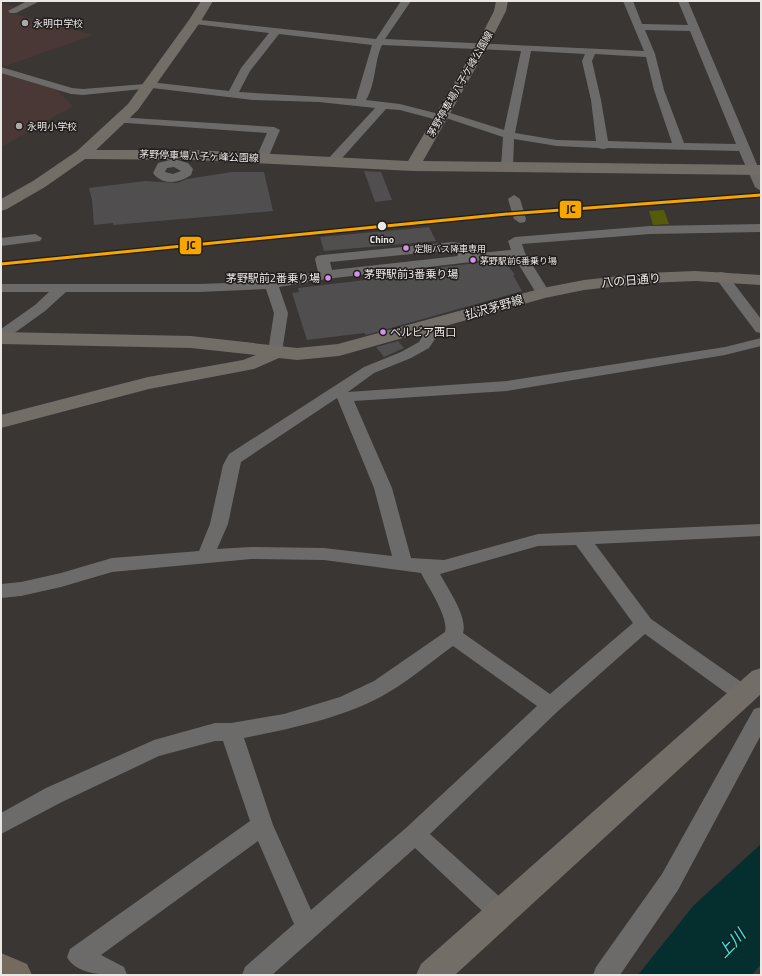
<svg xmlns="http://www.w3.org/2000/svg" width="762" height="976" font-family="'Titillium Web','Noto Sans JP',sans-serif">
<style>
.education{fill:#4a3837}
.green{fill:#565b0b}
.water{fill:#052e2e}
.building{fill:#504e4e}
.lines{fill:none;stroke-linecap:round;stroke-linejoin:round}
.street{fill:#6d6b69;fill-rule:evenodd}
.secondary{fill:#736d68;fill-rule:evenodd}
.highway{fill:#756a5e;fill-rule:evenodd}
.rail-1-casing{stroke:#201d1c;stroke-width:5.5}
.rail-1{stroke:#f7a600;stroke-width:3}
.poi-dot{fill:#ada9a7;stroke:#201d1c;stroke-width:1.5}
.stop-dot{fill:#ebe7e5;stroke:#201d1c;stroke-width:1.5}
.bus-dot{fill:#d193ec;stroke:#201d1c;stroke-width:1.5}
.labels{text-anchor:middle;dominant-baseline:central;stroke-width:3;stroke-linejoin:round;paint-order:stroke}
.far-bus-label{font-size:9px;fill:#ebe7e5;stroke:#201d1c;text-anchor:start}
.far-poi-label{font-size:10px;fill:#ebe7e5;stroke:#201d1c;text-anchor:start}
.far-street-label{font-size:10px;fill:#ebe7e5;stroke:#201d1c}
.far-stop-label{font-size:10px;font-weight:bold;fill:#ebe7e5;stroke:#201d1c}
.bus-label{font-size:11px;fill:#ebe7e5;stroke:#201d1c;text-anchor:start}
.street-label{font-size:12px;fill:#ebe7e5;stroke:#201d1c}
.near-water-label{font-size:16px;font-style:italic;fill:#20f7f9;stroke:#201d1c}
.line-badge{stroke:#201d1c;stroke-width:1.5}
.pale-badge-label{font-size:11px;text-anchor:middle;font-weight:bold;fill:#111}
</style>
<rect width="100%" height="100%" fill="#393634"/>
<g class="education">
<path d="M 1,3 L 16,7 L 7,12 L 93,35 L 6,66 L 1,65 Z"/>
<path d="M 1,73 L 55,89 L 73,106 L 1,147 Z"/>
</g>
<path class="green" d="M 664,210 L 669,224 L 653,225 L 649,211 Z"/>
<path class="water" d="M 761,844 L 761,964 L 752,975 L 638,975 L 694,905 Z"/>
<g class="building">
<path d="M 364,171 L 381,172 L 392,200 L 375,202 Z"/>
<path d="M 232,172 L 264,172 L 273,211 L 113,225 L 113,223 L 94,225 L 92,200 L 89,188 L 145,181 L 177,183 L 187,179 Z"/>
<path d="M 429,227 L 436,241 L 324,251 L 320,237 Z"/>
<path d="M 504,260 L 515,275 L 513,275 L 522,291 L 366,335 L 364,333 L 307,340 L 292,293 L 299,292 L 298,288 L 416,274 L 414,270 Z"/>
<path d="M 398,341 L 404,348 L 384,357 L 376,347 Z"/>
</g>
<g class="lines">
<g class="street">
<path d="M 27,1 L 40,1 L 16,13 L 10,13 L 8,11 Z"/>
<path d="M 401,1 L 411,1 L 385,39 L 644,51 L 623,1 L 633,1 L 642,24 L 688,25 L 678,1 L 688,1 L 761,174 L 761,191 L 755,187 L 739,151 L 608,148 L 603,149 L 598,148 L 557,146 L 514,139 L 513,168 L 507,172 L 501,168 L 503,137 L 446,118 L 441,121 L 400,110 L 386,109 L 335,166 L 327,166 L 325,163 L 327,160 L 375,108 L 319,102 L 253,100 L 152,88 L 83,95 L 71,94 L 1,73 L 1,67 L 72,88 L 83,89 L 145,84 L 150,82 L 229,91 L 241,68 L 269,33 L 195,24 L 192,23 L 190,21 L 192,19 L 376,39 ZM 645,30 L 690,31 L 736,144 L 684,143 L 664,90 L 655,54 ZM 279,34 L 372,45 L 356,99 L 239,92 L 250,71 ZM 382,45 L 521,51 L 504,130 L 444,111 L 439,114 L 400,104 L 366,100 C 376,84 374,62 382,45 ZM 531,51 L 585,54 L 582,61 L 591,100 L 596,141 L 557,140 L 515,133 ZM 595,54 L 646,57 L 654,90 L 672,143 L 608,141 L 601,100 L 592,61 Z"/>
<path d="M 117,117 L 274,127 L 280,130 L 268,158 L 262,162 L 256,158 L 267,133 L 113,122 L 111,120 Z"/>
<path d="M 174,159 L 188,163 L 193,169 L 191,175 C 180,183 162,186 153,173 L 158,163 ZM 174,167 L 181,171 L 173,174 L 165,172 L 167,168 Z"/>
<path d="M 514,195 L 520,199 L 526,219 L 525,222 L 520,223 L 514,219 L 508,199 Z"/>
<path d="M 761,224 L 761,232 L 650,234 L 522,244 L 525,253 L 550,293 L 548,296 L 538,296 L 514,257 L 326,279 L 279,287 L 288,313 L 282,352 L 280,355 L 270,355 L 268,352 L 274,313 L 266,289 L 199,292 L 66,292 L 45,311 L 6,339 L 1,340 L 1,329 L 35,305 L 49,292 L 1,292 L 1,284 L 199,284 L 257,282 L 318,272 L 315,259 L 317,256 L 322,255 L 453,242 L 464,244 L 470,254 L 511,250 L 508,241 L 515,237 L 650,226 ZM 453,250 L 458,256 L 332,270 L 330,262 Z"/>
<path d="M 35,234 L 42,238 L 40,241 L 1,246 L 1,238 Z"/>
<path d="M 721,272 L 726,273 L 761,319 L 761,333 L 756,332 L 714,276 L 716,273 Z"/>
<path d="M 422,324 L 427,325 L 437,336 L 429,348 L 411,358 L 374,373 L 348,392 L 507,381 L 725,347 L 761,338 L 761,346 L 725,355 L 507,391 L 354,401 L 392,488 L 411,558 L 444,560 L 538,534 L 761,524 L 761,536 L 595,544 L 651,619 L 750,688 L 753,694 L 750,700 L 743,702 L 736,700 L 645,634 L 558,711 L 430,834 L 510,906 L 514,914 L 510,922 L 502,925 L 494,922 L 415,848 L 272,975 L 242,975 L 245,967 L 294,924 L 258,841 L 101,955 L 124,967 L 127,975 C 107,975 77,976 67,957 L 70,949 L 250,821 L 223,741 L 215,741 L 159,756 L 62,802 L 1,834 L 1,813 L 46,788 L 154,740 L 215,723 L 231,723 L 284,714 L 340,697 L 374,681 L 445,632 C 449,617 428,587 421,573 L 324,560 L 251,559 L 112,572 L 61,587 L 21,596 L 1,598 L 1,584 L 21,582 L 61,573 L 112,558 L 199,551 L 210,524 L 223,465 L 229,454 L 364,367 L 401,352 L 419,342 L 422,337 L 415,328 L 417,325 ZM 337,398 L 374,488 L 392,556 L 324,548 L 251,547 L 217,549 L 228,524 L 241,462 ZM 576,545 L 633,623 L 550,694 L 463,633 C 468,617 448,589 440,574 L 538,546 ZM 453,646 L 537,706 L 407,827 L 311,910 L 273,825 L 244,738 C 289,729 348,717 389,692 C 411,679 432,661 453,646 Z"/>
<path d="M 761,707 L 761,735 L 678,890 L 620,975 L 593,975 L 596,967 L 662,874 L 754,709 Z"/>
</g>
<g class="secondary">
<path d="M 201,1 L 213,1 L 201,21 L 138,110 L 96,150 L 194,150 L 408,161 L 476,46 L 494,11 L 496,1 L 508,1 L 506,11 L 488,46 L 423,161 L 761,165 L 761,175 L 413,171 L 194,160 L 85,159 L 45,187 L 7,209 L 1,211 L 1,199 L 33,181 L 77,151 L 128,104 L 189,20 Z"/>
<path d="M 695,271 L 761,275 L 761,285 L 695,281 L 647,283 L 584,290 L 545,298 L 339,356 L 297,360 L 279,358 L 254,369 L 149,389 L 1,428 L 1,415 L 148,377 L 243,360 L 256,355 L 191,348 L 1,344 L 1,332 L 191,336 L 297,348 L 338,344 L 543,288 L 584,280 L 647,273 Z"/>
<path d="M 761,668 L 761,694 L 455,975 L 416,975 L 421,964 L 752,671 Z"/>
</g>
<path class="highway" d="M 1,953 L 27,964 L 32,975 L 1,975 Z"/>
<g class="rail-1-casing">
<path id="rail-1" d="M 1,264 L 507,214 L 761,195"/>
</g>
<use href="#rail-1" class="rail-1"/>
</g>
<g class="poi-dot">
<circle cx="25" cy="23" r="4"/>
<circle cx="19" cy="126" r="4"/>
</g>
<circle class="stop-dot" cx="382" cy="226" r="5"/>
<g class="bus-dot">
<circle cx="406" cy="248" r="3.5"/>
<circle cx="473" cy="260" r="3.5"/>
<circle cx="357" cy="274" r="3.5"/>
<circle cx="328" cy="278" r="3.5"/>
<circle cx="383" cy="332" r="3.5"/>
</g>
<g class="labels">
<g class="far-bus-label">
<text x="414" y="248">定期バス降車専用</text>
<text x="480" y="260">茅野駅前6番乗り場</text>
</g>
<g class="far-poi-label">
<text x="33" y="23">永明中学校</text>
<text x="27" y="126">永明小学校</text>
</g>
<g class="far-street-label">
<text transform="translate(460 84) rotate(-60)">茅野停車場八子ケ峰公園線</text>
<text transform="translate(199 156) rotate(2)">茅野停車場八子ヶ峰公園線</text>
</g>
<g class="far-stop-label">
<text x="382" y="239">Chino</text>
</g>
<g class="bus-label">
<text x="364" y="274">茅野駅前3番乗り場</text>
<text x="320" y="278" text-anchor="end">茅野駅前2番乗り場</text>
<text x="390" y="332">ベルビア西口</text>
</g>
<g class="street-label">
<text transform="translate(631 280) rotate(-5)">八の日通り</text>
<text transform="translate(494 307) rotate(-16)">払沢茅野線</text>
</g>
<g class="near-water-label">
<text transform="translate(731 943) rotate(-46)">上川</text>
</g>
</g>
<g class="line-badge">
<rect x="559" y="200" width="23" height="19" rx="4" fill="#f7a600"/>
<rect x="179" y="236" width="23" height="19" rx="4" fill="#f7a600"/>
</g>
<g class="pale-badge-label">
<text x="571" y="213">JC</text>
<text x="191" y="249">JC</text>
</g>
<rect width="762" height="976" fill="none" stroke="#ebe7e5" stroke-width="4"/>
</svg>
